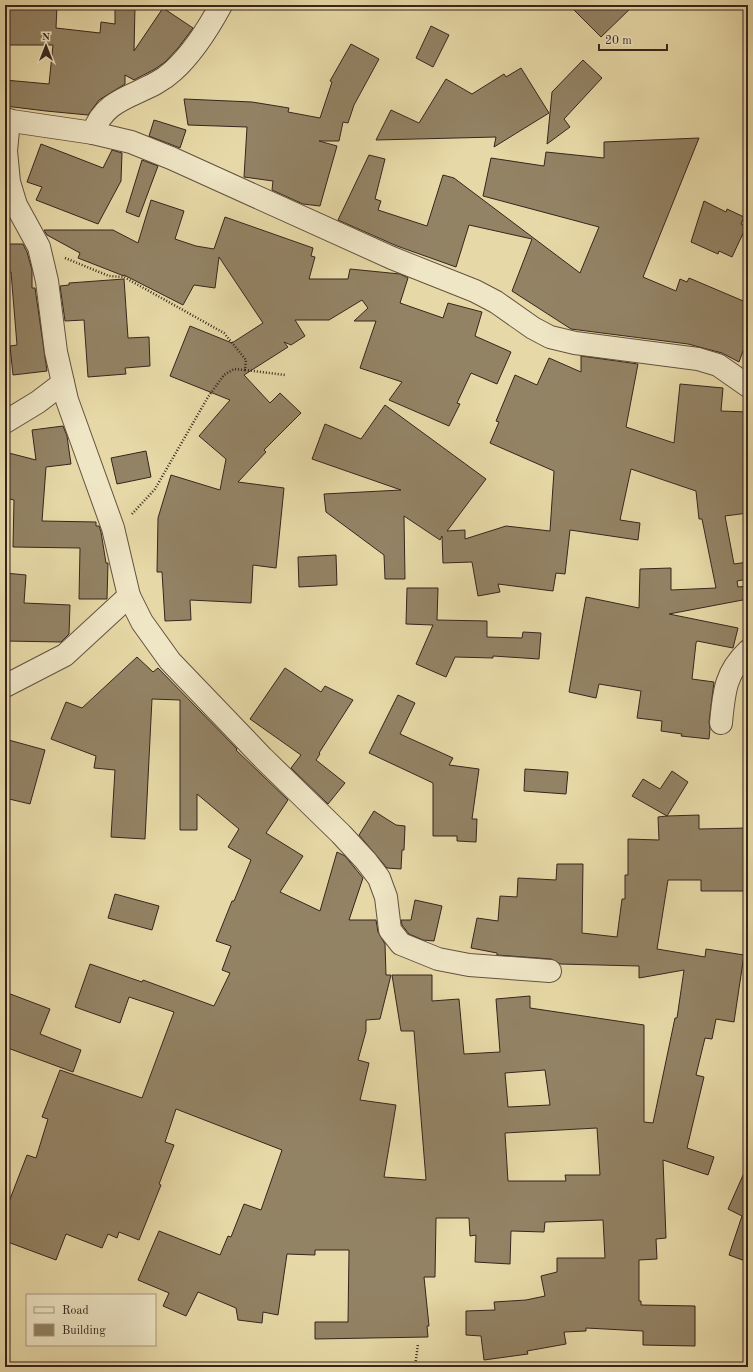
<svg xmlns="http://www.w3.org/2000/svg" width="753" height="1372" font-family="'Old Standard TT',serif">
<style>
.building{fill:#938365;stroke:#37251d;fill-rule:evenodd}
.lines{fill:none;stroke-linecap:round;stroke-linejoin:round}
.street-casing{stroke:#635240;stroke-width:24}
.path{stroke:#37251d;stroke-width:2.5;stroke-dasharray:1 2;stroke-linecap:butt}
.street{stroke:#efe6c6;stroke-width:22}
</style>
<rect width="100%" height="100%" fill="#e7d9a7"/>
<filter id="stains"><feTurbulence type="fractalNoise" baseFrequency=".005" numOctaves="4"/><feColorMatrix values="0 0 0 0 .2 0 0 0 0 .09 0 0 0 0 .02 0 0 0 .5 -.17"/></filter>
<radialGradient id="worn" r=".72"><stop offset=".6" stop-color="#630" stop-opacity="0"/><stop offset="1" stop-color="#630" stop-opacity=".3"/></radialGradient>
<g class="building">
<path d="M 5,5 L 57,5 L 56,28 L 100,33 L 101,22 L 115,24 L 115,6 L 135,6 L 134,51 L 163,8 L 193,28 L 178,48 L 165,62 L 155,69 L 134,80 L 125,75 L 125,84 L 99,100 L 88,115 L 46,111 L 5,106 L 5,80 L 49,84 L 53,45 L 5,45 Z"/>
<path d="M 569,5 L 634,5 L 601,37 Z"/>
<path d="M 431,26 L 449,35 L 433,67 L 416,58 Z"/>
<path d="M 351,44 L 379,59 L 354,105 L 348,123 L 343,122 L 339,141 L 319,141 L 337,146 L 320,206 L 303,204 L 272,190 L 273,181 L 244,177 L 247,127 L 188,125 L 184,99 L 252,102 L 289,108 L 288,112 L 320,118 L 332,82 L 330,81 Z"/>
<path d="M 583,60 L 602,78 L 564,119 L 570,127 L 547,144 L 552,92 Z"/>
<path d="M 521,68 L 549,113 L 494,147 L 496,137 L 376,140 L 391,110 L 419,123 L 446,79 L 472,94 L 504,74 L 506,77 Z"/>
<path d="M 154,120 L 186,130 L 180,148 L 149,136 Z"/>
<path d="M 699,138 L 643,277 L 676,291 L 680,279 L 687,282 L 689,278 L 748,303 L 748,337 L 739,362 L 722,353 L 688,344 L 571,329 L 512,291 L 532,239 L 469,225 L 456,267 L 397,246 L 338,220 L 369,155 L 385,159 L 375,199 L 381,201 L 378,210 L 427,226 L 443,175 L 454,178 L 580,273 L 599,227 L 483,196 L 491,158 L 544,166 L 546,152 L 604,158 L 604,142 Z"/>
<path d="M 41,144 L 103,168 L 112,150 L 122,153 L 121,181 L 98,224 L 36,200 L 42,187 L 27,182 Z"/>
<path d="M 142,160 L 158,166 L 139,217 L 126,212 Z"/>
<path d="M 151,200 L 184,211 L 175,239 L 196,246 L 214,249 L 225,217 L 313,248 L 311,256 L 315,257 L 309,279 L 348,279 L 350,269 L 400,274 L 408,278 L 400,303 L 443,318 L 448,303 L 482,312 L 475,336 L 511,352 L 497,384 L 471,373 L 457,403 L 460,404 L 449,426 L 389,400 L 402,382 L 360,368 L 376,321 L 354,321 L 368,308 L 362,300 L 329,320 L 295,320 L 305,336 L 291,345 L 284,342 L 288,347 L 244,375 L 270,403 L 280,393 L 301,413 L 264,450 L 266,452 L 238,482 L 284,488 L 276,568 L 253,565 L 251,603 L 190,600 L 191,620 L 165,621 L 162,572 L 157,572 L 158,518 L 171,475 L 220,490 L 226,459 L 199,436 L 230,400 L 170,376 L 190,326 L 232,343 L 263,323 L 219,257 L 215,288 L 194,285 L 183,305 L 124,275 L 124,276 L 78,258 L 80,253 L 47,235 L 44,230 L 113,230 L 138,243 Z"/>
<path d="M 704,201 L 726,212 L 727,209 L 744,217 L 741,224 L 746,227 L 732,257 L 719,251 L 718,254 L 691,242 Z"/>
<path d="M 5,244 L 23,244 L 27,252 L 32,270 L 32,288 L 35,288 L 47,371 L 13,375 L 10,346 L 17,345 L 11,272 L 5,272 Z"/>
<path d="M 124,279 L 128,338 L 149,337 L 150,366 L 125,368 L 126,374 L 88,377 L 84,320 L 65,321 L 60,286 L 69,285 L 69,283 Z"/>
<path d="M 581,356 L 638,364 L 626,427 L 674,443 L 680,384 L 723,388 L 721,411 L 748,412 L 748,513 L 725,516 L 734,564 L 748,562 L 748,579 L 737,581 L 738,587 L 748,586 L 748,599 L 669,614 L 738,628 L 733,648 L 697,641 L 696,643 L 692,679 L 714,682 L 709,722 L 710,729 L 709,739 L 681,736 L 682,734 L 661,731 L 662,721 L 637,718 L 641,691 L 599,684 L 596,698 L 569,692 L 586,597 L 639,608 L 640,569 L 671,568 L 671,590 L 716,588 L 702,519 L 699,519 L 696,491 L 631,469 L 620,520 L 640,523 L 638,540 L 570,530 L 565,574 L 556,573 L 553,591 L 498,584 L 500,592 L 478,596 L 472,562 L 443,563 L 442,536 L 440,540 L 404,516 L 405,579 L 385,579 L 384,555 L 326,512 L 324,494 L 401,490 L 312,459 L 325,424 L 361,439 L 385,405 L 486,479 L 447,531 L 465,530 L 465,539 L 506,526 L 550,531 L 554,471 L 490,443 L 499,422 L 496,421 L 515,375 L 537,385 L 549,358 L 581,372 Z"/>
<path d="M 63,426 L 67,436 L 71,464 L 46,467 L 42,521 L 96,522 L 96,526 L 99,526 L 101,532 L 106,563 L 108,563 L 107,599 L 79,599 L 80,548 L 13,547 L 14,500 L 5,498 L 5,452 L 36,460 L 32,430 Z"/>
<path d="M 146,451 L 151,477 L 117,484 L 111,458 Z"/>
<path d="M 336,555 L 337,585 L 299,587 L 298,557 Z"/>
<path d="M 5,573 L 26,575 L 24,603 L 70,605 L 69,634 L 61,642 L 5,641 Z"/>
<path d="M 407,588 L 438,588 L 437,620 L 487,621 L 487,637 L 522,638 L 523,632 L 541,633 L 539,659 L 493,656 L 493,658 L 455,657 L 446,677 L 416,664 L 433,625 L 406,624 Z"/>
<path d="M 137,657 L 153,672 L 158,668 L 237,749 L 236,750 L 288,800 L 266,833 L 303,856 L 280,892 L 320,911 L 337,852 L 345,856 L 363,878 L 349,920 L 376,920 L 378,932 L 385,944 L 386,975 L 391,975 L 380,1019 L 366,1020 L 366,1031 L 358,1060 L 369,1063 L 360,1100 L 396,1105 L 384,1177 L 426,1180 L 414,1031 L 401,1031 L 392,975 L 432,975 L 432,1001 L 459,999 L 464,1054 L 500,1052 L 496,999 L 530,996 L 530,1008 L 644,1025 L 644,1122 L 653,1123 L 675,1018 L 677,1018 L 684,970 L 639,978 L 639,966 L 560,964 L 551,959 L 497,955 L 497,953 L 471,948 L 477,918 L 498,921 L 500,896 L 517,897 L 518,878 L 556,880 L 557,864 L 583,864 L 582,933 L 617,937 L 622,899 L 625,899 L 625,875 L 628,875 L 628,839 L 659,840 L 658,817 L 667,816 L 632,796 L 643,779 L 660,789 L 672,771 L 688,782 L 667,816 L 699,815 L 699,829 L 748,828 L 748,847 L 744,847 L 744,891 L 701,891 L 701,880 L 668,880 L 657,949 L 705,957 L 706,949 L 744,955 L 734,1022 L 716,1019 L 712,1039 L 705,1038 L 696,1075 L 704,1077 L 687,1148 L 714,1157 L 708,1175 L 663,1160 L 666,1238 L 656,1239 L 657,1259 L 639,1260 L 639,1301 L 641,1301 L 641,1305 L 695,1306 L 695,1346 L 643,1345 L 643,1331 L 586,1328 L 586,1331 L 564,1332 L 566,1344 L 527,1351 L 528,1354 L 484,1360 L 481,1336 L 466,1335 L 466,1311 L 495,1310 L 494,1302 L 526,1300 L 545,1296 L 541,1276 L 557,1272 L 557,1258 L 605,1258 L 603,1220 L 545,1222 L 544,1232 L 511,1231 L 510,1264 L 475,1262 L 476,1235 L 470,1236 L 469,1218 L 436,1218 L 435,1277 L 424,1277 L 429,1326 L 427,1326 L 428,1337 L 315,1339 L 315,1322 L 348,1322 L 349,1250 L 315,1250 L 315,1255 L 287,1254 L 278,1315 L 263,1312 L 262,1323 L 238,1320 L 236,1308 L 198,1292 L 186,1316 L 163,1306 L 169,1293 L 138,1280 L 159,1231 L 220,1255 L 228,1236 L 231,1237 L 244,1204 L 261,1210 L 282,1150 L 176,1109 L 165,1142 L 174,1145 L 159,1184 L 161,1185 L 139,1240 L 119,1232 L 117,1238 L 108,1234 L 102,1248 L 66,1234 L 56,1260 L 5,1241 L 5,1212 L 27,1155 L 36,1158 L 48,1119 L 42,1117 L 60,1070 L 142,1098 L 174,1012 L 129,997 L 120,1023 L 75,1007 L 90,964 L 142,982 L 143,980 L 214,1006 L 230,973 L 222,970 L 231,946 L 216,941 L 232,901 L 234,901 L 251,860 L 228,847 L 239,829 L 197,794 L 197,830 L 180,830 L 180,700 L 152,699 L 145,839 L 111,837 L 115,770 L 94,768 L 96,756 L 51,739 L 66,702 L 82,708 ZM 545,1070 L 550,1105 L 508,1107 L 505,1073 ZM 597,1128 L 600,1175 L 565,1175 L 566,1181 L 508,1181 L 505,1133 Z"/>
<path d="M 285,668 L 321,692 L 325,686 L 353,700 L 319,753 L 320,754 L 316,760 L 345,783 L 328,804 L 291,768 L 301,755 L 250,719 Z"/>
<path d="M 398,695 L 415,703 L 400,734 L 453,758 L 449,765 L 479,769 L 472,819 L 477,819 L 476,842 L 457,841 L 457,836 L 433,836 L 433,783 L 369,753 Z"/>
<path d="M 5,739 L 45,750 L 30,804 L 5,798 Z"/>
<path d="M 525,769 L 568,772 L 566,794 L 524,791 Z"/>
<path d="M 374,811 L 396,825 L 405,826 L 404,850 L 402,850 L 401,869 L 387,868 L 359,835 Z"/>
<path d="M 115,894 L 159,906 L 152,930 L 108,918 Z"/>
<path d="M 415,900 L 442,906 L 434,941 L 423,940 L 409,934 L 402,925 L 401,920 L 411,920 Z"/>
<path d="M 5,992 L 50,1009 L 40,1034 L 81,1050 L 73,1072 L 5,1047 Z"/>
<path d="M 748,1164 L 748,1262 L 729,1255 L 742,1216 L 728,1209 Z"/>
</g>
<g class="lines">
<g class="street-casing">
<g id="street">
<path d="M 5,120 L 93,133 L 131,142 L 171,158 L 392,258 L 475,291 L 496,302 L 533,328 L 550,337 L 575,343 L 698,359 L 718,365 L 748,386"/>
<path d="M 9,120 L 6,151 L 9,182 L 16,205 L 39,247 L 47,281 L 56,352 L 67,400 L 113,528 L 129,596 L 142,622 L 170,661 L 263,758 L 341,834 L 366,861 L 379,878 L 386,897 L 390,930 L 401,944 L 438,959 L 469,965 L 550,971"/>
<path d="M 93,133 C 106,93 145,97 173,71 C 193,53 208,29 221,5"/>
<path d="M 5,422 L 38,402 L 63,383"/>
<path d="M 5,686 L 65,655 L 129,596"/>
<path d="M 721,723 C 724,692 725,673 748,651"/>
</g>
</g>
<g class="path">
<path d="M 65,258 L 109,276 L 124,277 L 224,333 L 246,360 L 245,370 L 285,375"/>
<path d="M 132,514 L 155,489 L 208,397 L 224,375 L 234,369 L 245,370"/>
<path d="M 415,1367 L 418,1344"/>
</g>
<use href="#street" class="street"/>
</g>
<rect width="753" height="1372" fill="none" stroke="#e7d9a7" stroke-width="20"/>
<rect x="6" y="6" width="741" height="1360" fill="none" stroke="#37251d" stroke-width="2"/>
<rect x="10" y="10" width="733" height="1352" fill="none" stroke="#37251d"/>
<rect x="26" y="1294" width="130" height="52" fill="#efe6c6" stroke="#a59982"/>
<rect x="34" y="1307" width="20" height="6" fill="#efe6c6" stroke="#a59982"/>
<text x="62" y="1314" font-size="12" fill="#37251d">Road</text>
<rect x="34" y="1324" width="20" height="12" fill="#938365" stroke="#a59982"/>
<text x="62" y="1334" font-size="12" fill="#37251d">Building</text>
<g transform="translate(46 46)" stroke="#efe6c6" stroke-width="3" paint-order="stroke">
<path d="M0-3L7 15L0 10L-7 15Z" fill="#37251d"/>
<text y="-6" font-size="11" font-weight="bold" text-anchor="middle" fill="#37251d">N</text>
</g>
<path d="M599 44v6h68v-6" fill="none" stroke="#37251d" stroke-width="2"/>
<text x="605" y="44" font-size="12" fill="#37251d" stroke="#efe6c6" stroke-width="3" paint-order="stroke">20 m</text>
<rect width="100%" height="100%" filter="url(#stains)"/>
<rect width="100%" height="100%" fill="url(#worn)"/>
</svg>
